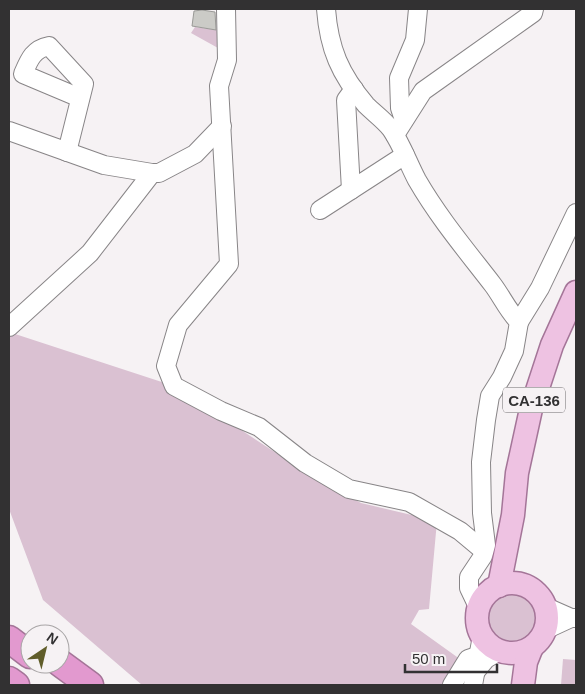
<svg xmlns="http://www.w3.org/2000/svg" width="585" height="694" font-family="Arial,sans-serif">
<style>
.green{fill:#dac1d2}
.building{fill:#cbcbc7;stroke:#999996}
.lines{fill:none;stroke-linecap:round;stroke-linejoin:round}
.minor-casing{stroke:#888587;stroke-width:20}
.major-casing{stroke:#a47598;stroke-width:25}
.highway-casing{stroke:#a47598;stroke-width:29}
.minor{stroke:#fff;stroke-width:18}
.major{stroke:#eec2e2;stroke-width:22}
.highway{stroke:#e299cf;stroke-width:26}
.labels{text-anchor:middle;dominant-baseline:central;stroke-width:4;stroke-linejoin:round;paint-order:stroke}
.shield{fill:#f6f2f4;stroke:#6d6b6c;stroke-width:1}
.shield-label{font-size:15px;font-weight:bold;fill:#323132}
</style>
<rect width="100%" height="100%" fill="#f6f2f4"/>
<g class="green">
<path d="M 195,27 L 217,30 L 218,48 L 191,33 Z"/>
<path d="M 9,332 L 174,386 L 316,479 L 361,503 L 437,521 L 429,609 L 419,610 L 411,624 L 464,662 L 448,685 L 142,685 L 43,600 L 9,509 Z"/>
<circle cx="513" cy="618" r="27"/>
<path d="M 563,659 L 576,660 L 576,685 L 561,685 Z"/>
</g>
<path class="building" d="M 202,10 L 215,12 L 216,30 L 192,26 L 194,11 Z"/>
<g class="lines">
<g class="minor-casing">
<g id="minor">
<path d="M 226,9 L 227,60 L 219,86 L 229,264 L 178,325 L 166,366 L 174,386 L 221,411 L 259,427 L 305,463 L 349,489 L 409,502 L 460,531 L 484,551"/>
<path d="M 326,9 C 329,49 340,74 366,105 C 374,113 384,120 391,129 C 402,145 408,163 417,180 C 439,218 466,250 493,285 C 502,297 508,311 519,322 L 514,351 L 502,377 L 490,396 L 486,420 L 481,462 L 482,513 L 486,545 L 483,556 L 469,577 L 469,588 L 479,609"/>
<path d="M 404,120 L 400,108 L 399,78 L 415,40 L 418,9"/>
<path d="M 9,131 L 104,165 L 152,173 L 159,173 L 195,154 L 222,126"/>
<path d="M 395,135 L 423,91 L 533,13 L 534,9"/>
<path d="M 67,152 L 84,84 L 49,46 C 33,49 29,60 23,74 L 80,98"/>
<path d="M 351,190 L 346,100 L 354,89"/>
<path d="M 320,210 L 405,155"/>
<path d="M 519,322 L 540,288 L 576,213"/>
<path d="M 9,327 L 90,253 L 152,173"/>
<path d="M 546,607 L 571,618"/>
<path d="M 545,630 L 571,618 L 576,618"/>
<path d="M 476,671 L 486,659 L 499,651"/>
<path d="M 452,685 L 468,659 L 477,656"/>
<path d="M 473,685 L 482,636"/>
</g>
</g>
<g class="major-casing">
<g id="major">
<circle cx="512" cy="618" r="35"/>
<path d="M 499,586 L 513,515 L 517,473 L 531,409 L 552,345 L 576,292"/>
<path d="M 523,685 L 526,662 L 532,647"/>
</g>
</g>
<g class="highway-casing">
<g id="highway">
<path d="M 9,639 L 30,655"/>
<path d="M 60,663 L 90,685"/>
<path d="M 9,680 L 16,685"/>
</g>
</g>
<use href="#minor" class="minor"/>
<use href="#major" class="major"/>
<use href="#highway" class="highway"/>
</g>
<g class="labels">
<rect class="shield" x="503" y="387.5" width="62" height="25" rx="4"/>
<g class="shield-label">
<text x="534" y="400">CA-136</text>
</g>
</g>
<rect width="585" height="694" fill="none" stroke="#323132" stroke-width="20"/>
<g transform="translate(45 649) rotate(35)"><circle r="24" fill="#f6f2f4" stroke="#a8a5a6"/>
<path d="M0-4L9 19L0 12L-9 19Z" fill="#605d2a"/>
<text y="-8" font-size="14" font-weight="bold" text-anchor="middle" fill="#323132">N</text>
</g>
<path d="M405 664v8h92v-8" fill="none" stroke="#323132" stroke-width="2.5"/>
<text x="412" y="664" font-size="15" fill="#323132" stroke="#f6f2f4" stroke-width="4" paint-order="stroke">50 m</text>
</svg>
